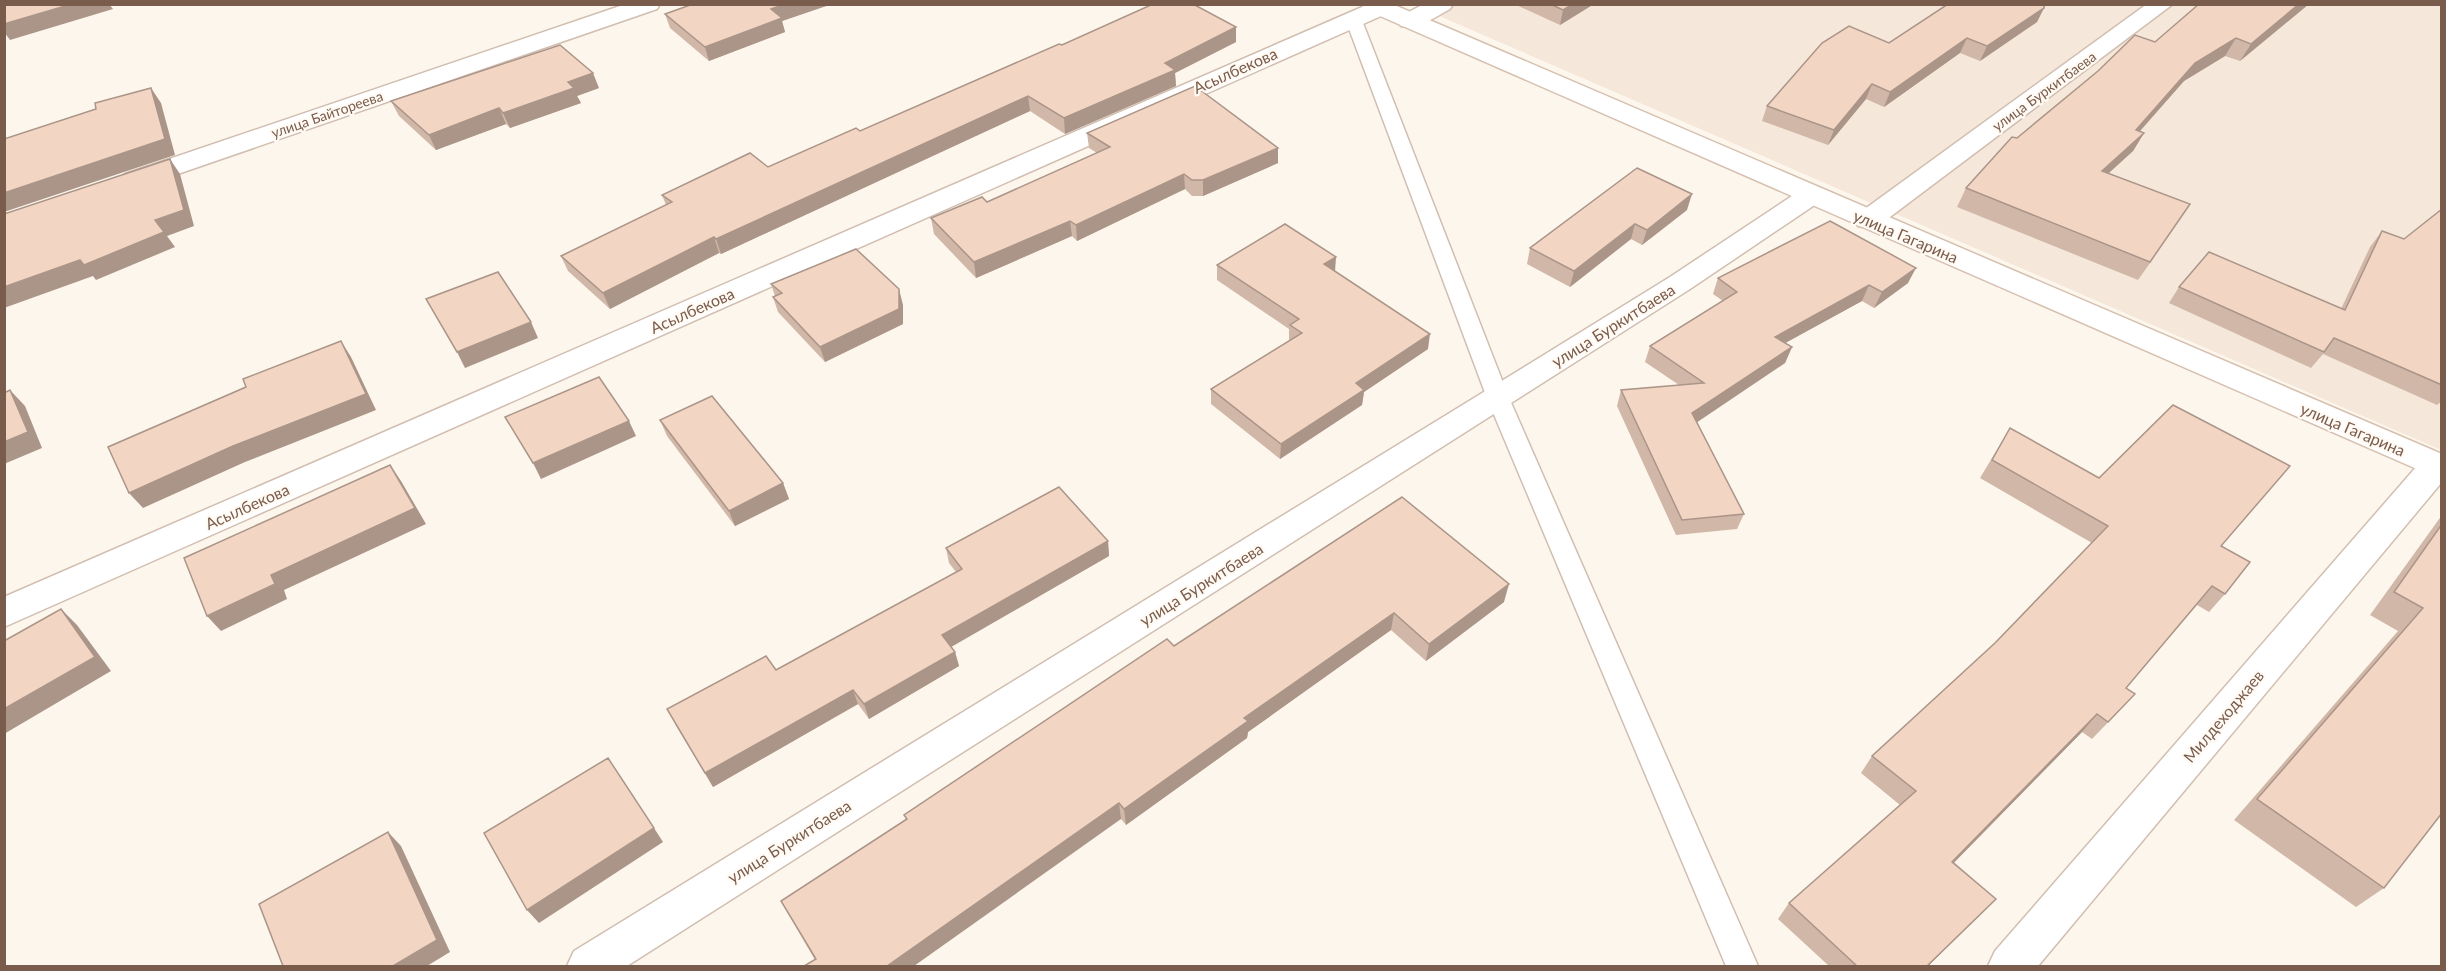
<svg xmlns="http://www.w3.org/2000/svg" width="2446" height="971" font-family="Lato,sans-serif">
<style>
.residential{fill:#f5e8da}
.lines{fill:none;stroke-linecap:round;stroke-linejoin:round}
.lane-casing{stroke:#d1beb0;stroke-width:3}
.street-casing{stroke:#d1beb0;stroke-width:3}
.secondary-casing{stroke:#d6c0b0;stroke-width:3}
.lane{fill:#fff;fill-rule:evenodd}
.street{fill:#fff;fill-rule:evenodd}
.secondary{fill:#fff;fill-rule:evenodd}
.wall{fill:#d1b7a8}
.shaded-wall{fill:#aa9588}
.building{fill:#f3d5c3;stroke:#aa9588;stroke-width:1.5}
.labels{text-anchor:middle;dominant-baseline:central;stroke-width:4.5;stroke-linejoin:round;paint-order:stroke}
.far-street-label{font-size:14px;fill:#7a5c4d;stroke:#fffaf3}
.street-label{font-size:16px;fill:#7a5c4d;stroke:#fffaf3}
</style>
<rect width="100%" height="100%" fill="#fdf6ec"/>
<path class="residential" d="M 1414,5 L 2441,5 L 2441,450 Z"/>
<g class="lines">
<g class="lane-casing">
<path id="lane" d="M 1353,13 L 1361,18 L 1509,398 L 1758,966 L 1726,966 L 1487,398 L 1345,18 Z"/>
</g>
<g class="street-casing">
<g id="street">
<path d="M 626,4 L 660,4 L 657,9 L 143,186 L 134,188 L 125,186 L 121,180 L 125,174 Z"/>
<path d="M 1369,4 L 1389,4 L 1391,8 L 1388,13 L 4,627 L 4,597 Z"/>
<path d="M 1424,4 L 1453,4 L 1450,9 C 1435,17 1418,30 1401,26 L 1398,21 L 1401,16 Z"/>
<path d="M 2147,4 L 2173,4 L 1878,226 L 1868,228 L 1858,226 L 1854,220 L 1858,214 Z"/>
<path d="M 1810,188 L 1819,190 L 1823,196 L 1819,202 L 1690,289 L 627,966 L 567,966 L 574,951 L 1487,390 L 1670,277 L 1801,190 Z"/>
<path d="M 2436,454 L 2442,456 L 2442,482 L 2038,966 L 1988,966 L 1995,951 L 2424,458 Z"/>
</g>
</g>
<g class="secondary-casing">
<path id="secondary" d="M 1361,4 L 1392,4 L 2442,454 L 2442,480 L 1364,9 Z"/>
</g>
<use href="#lane" class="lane"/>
<use href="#street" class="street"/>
<use href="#secondary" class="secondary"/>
</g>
<g class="wall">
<path d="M 693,4 L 832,4 L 782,21 L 785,32 L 709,61 L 670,28 L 665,14 Z"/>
<path d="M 1514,4 L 1594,4 L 1560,25 Z"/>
<path d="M 2309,4 L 2240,61 L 2225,56 L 2184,81 L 2140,131 L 2144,133 L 2133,151 L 2109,173 L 2178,222 L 2138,280 L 1957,207 L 1966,188 L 2017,138 L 2098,71 L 2155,42 Z"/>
<path d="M 2044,7 L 2037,22 L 1980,61 L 1960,53 L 1884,107 L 1866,99 L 1828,145 L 1762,121 L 1767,106 L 1889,43 Z"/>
<path d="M 1236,27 L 1236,42 L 1175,73 L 1176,86 L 1065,134 L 1030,111 L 721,254 L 719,253 L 610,309 L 568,271 L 561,256 L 666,205 L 662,195 L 768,167 L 860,131 L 1062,45 Z"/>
<path d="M 599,88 L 577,96 L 581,103 L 510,128 L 506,124 L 436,150 L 399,116 L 391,101 Z"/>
<path d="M 1087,133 L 1278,163 L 1203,196 L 1192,196 L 1185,189 L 1077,241 L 1072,236 L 976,278 L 934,234 L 931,218 L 987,202 L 1097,153 L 1089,148 Z"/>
<path d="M 2442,209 L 2442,401 L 2437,405 L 2323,354 L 2311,368 L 2169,303 L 2179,287 L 2341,309 L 2370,247 L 2382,231 L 2404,239 Z"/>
<path d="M 1687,210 L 1642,245 L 1631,239 L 1570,287 L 1527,264 L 1530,248 Z"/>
<path d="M 1217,265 L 1335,271 L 1428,349 L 1364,392 L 1362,405 L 1280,459 L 1211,404 L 1211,389 L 1290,341 L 1289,340 L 1289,329 L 1217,280 Z"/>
<path d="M 1718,278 L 1908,283 L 1874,308 L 1862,301 L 1785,343 L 1792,347 L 1785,363 L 1697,422 L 1744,514 L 1737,529 L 1676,535 L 1617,406 L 1621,390 L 1679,385 L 1645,362 L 1650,346 L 1723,301 L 1713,294 Z"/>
<path d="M 771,284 L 903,305 L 903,324 L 825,362 L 778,312 L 773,297 L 775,296 Z"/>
<path d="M 660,420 L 783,483 L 789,499 L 735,526 L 667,436 Z"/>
<path d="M 2010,428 L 2221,546 L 2225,594 L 2209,612 L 2197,605 L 2126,688 L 2119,711 L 2092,739 L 2082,732 L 1954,862 L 1996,899 L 1928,966 L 1829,966 L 1778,919 L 1789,903 L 1900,805 L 1861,773 L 1872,756 L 1995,643 L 2092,543 L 1980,478 Z"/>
<path d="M 1402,497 L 1504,602 L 1426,661 L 1391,630 L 1248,732 L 1247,738 L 1126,825 L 1121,819 L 815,960 L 781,901 L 906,819 L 904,815 L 1174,646 Z"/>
<path d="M 2442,515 L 2442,813 L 2384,888 L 2356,907 L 2234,820 L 2398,631 L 2370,615 Z"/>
<path d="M 1108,541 L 1109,556 L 951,646 L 955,652 L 959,666 L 869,719 L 858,704 L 713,787 L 675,724 L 956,572 L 949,563 L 946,548 Z"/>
</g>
<g class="shaded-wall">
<path d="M 72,4 L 109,4 L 113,9 L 10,40 L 4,32 L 4,24 Z"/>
<path d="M 785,4 L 832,4 L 782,21 L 785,32 L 709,61 L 705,47 L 771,9 Z"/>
<path d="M 1573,4 L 1594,4 L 1560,25 L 1563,10 Z"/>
<path d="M 2042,4 L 2047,4 L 2042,9 L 2044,8 L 2037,22 L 1980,61 L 1987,46 Z"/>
<path d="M 2299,4 L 2309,4 L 2240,61 L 2251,44 Z"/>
<path d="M 1236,27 L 1236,42 L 1175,73 L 1176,86 L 1065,134 L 1064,118 L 1165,63 Z"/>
<path d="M 1967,38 L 1960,53 L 1884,107 L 1890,92 Z"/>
<path d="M 2236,38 L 2225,56 L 2184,81 L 2125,148 L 2136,130 L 2195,63 Z"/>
<path d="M 593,73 L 599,88 L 577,96 L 581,103 L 510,128 L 503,113 L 568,82 Z"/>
<path d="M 1872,84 L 1866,99 L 1828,145 L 1834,130 Z"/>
<path d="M 151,88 L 161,103 L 175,155 L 4,212 L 4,193 Z"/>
<path d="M 1028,96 L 1030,111 L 721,254 L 716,239 Z"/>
<path d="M 499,108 L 506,124 L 436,150 L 429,135 Z"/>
<path d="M 2144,133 L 2133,151 L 2091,189 L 2102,171 Z"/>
<path d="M 1278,148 L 1278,163 L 1203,196 L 1203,180 Z"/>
<path d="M 170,159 L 180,174 L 194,226 L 167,236 L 175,247 L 96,280 L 93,276 L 4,308 L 4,287 L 80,260 L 155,220 Z"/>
<path d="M 1184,174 L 1185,189 L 1077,241 L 1076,225 Z"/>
<path d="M 1692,194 L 1687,210 L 1642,245 L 1647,230 Z"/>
<path d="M 2190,204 L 2178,222 L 2138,280 L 2150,262 Z"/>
<path d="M 1070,221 L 1072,236 L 976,278 L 974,262 Z"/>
<path d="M 1635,224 L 1631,239 L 1570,287 L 1574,271 Z"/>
<path d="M 714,237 L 719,253 L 610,309 L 603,293 Z"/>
<path d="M 1336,257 L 1335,272 L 1324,264 Z"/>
<path d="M 1916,268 L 1908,283 L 1874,308 L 1882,292 Z"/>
<path d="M 1869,285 L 1862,301 L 1769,352 L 1775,337 Z"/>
<path d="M 899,289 L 903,305 L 903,324 L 825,362 L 820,347 Z"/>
<path d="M 531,322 L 538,338 L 465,368 L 457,352 Z"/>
<path d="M 1430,334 L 1428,349 L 1364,392 L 1362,405 L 1280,459 L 1281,444 L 1356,383 Z"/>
<path d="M 341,341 L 351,357 L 376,410 L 245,462 L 143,508 L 129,493 Z"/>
<path d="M 1792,347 L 1785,363 L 1687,429 L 1692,413 Z"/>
<path d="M 10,390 L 25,406 L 42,448 L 4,464 L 4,442 Z"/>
<path d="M 629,421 L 636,436 L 541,479 L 533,463 Z"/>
<path d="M 390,465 L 401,481 L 426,524 L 284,590 L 287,599 L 221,631 L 207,616 L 271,575 Z"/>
<path d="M 783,483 L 789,499 L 735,526 L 729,511 Z"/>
<path d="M 1108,541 L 1109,556 L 946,650 L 942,635 Z"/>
<path d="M 1509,584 L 1504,602 L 1426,661 L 1429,644 Z"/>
<path d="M 61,609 L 77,625 L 111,671 L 4,734 L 4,709 Z"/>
<path d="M 1394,613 L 1391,630 L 1248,732 L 1247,738 L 1126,825 L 1124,809 L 1244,718 Z"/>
<path d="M 955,652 L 959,666 L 869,719 L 864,704 Z"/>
<path d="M 853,690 L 858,704 L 713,787 L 705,773 Z"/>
<path d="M 2097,714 L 2082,732 L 1939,878 L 1952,862 Z"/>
<path d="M 1119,803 L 1121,819 L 914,966 L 887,966 Z"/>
<path d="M 654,828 L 663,842 L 539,923 L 527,910 Z"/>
<path d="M 388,832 L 401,846 L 450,952 L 427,966 L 393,966 Z"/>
<path d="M 1996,899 L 1928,966 L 1927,966 Z"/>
</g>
<g class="building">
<path d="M 4,4 L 72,4 L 4,24 Z"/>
<path d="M 693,4 L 785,4 L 771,9 L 782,18 L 705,47 L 665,14 Z"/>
<path d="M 1153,4 L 1193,4 L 1236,27 L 1165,63 L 1175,70 L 1064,118 L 1028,96 L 716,239 L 714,237 L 603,293 L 561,256 L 672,202 L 662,195 L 750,153 L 768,167 L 856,128 L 860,131 L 1059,44 L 1062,45 Z"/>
<path d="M 1550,4 L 1573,4 L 1563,10 Z"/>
<path d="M 1948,4 L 2044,4 L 2044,8 L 1987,46 L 1967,38 L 1890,92 L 1872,84 L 1834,130 L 1767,106 L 1822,43 L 1849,26 L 1889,43 Z"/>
<path d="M 2199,4 L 2299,4 L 2251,44 L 2236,38 L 2195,63 L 2136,130 L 2144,133 L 2102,171 L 2190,204 L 2150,262 L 1966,188 L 2012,137 L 2017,138 L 2098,71 L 2135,35 L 2155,42 Z"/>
<path d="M 560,45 L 593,73 L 568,82 L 574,88 L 503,113 L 499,108 L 429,135 L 391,101 Z"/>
<path d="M 1195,86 L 1278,148 L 1203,180 L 1192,180 L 1184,174 L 1076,225 L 1070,221 L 974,262 L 931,218 L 982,197 L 987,202 L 1110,147 L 1087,133 Z"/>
<path d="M 151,88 L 165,139 L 4,193 L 4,139 L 96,109 L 95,103 Z"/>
<path d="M 170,159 L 184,210 L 155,220 L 164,232 L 84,265 L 80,260 L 4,287 L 4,214 Z"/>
<path d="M 1637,168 L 1692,194 L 1647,230 L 1635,224 L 1574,271 L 1530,248 Z"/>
<path d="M 2442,209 L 2442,385 L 2334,338 L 2324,352 L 2179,287 L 2209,252 L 2345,310 L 2382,231 L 2404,239 Z"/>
<path d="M 1830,221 L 1916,268 L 1882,292 L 1869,285 L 1775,337 L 1792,347 L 1692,413 L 1744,514 L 1682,520 L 1621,390 L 1704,383 L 1650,346 L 1737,292 L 1718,278 Z"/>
<path d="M 1285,224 L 1336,257 L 1324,264 L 1430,334 L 1356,383 L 1364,390 L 1281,444 L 1211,389 L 1302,333 L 1290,325 L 1299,319 L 1217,265 Z"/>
<path d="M 856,249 L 899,289 L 899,309 L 820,347 L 773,297 L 782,293 L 771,284 Z"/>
<path d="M 498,272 L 531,322 L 457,352 L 426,299 Z"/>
<path d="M 341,341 L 366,394 L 233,446 L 129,493 L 108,447 L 246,387 L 243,379 Z"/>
<path d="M 599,377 L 629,421 L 533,463 L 505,417 Z"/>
<path d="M 10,390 L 28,432 L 4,442 L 4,393 Z"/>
<path d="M 712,396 L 783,483 L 729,511 L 660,420 Z"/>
<path d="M 2173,405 L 2290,466 L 2221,546 L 2250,562 L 2225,594 L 2212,586 L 2126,688 L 2135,694 L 2108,722 L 2097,714 L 1952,862 L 1996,899 L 1927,966 L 1857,966 L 1789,903 L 1916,791 L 1872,756 L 1995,643 L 2108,526 L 1992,460 L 2010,428 L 2099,478 Z"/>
<path d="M 390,465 L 415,508 L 271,575 L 275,584 L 207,616 L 184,558 Z"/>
<path d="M 1059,487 L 1108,541 L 942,635 L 955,652 L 864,704 L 853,690 L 705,773 L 667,709 L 766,656 L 776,670 L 962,569 L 946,548 Z"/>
<path d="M 1402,497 L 1509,584 L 1429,644 L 1394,613 L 1244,718 L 1248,721 L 1124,809 L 1119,803 L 887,966 L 804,966 L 816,959 L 781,901 L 907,819 L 904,815 L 1167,639 L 1174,646 Z"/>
<path d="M 2442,524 L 2442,813 L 2384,888 L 2257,799 L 2423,608 L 2394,592 Z"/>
<path d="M 61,609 L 95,657 L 4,709 L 4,641 Z"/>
<path d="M 608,758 L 654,828 L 527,910 L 484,833 Z"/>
<path d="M 388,832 L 437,940 L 393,966 L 283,966 L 259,904 Z"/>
</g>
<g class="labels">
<g class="far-street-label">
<text transform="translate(2044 91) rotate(-36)">улица Буркитбаева</text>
<text transform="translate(327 114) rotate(-19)">улица Байтореева</text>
</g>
<g class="street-label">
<text transform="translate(1235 70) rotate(-24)">Асылбекова</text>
<text transform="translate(1906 236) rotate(23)">улица Гагарина</text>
<text transform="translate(692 310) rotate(-24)">Асылбекова</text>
<text transform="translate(1613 325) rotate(-32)">улица Буркитбаева</text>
<text transform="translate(2353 429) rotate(23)">улица Гагарина</text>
<text transform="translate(247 506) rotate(-24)">Асылбекова</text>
<text transform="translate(1201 584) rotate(-32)">улица Буркитбаева</text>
<text transform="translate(2223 716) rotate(-50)">Милдеходжаев</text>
<text transform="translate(789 841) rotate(-32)">улица Буркитбаева</text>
</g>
</g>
<rect width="2446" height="971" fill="none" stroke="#7a5c4d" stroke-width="12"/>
</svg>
